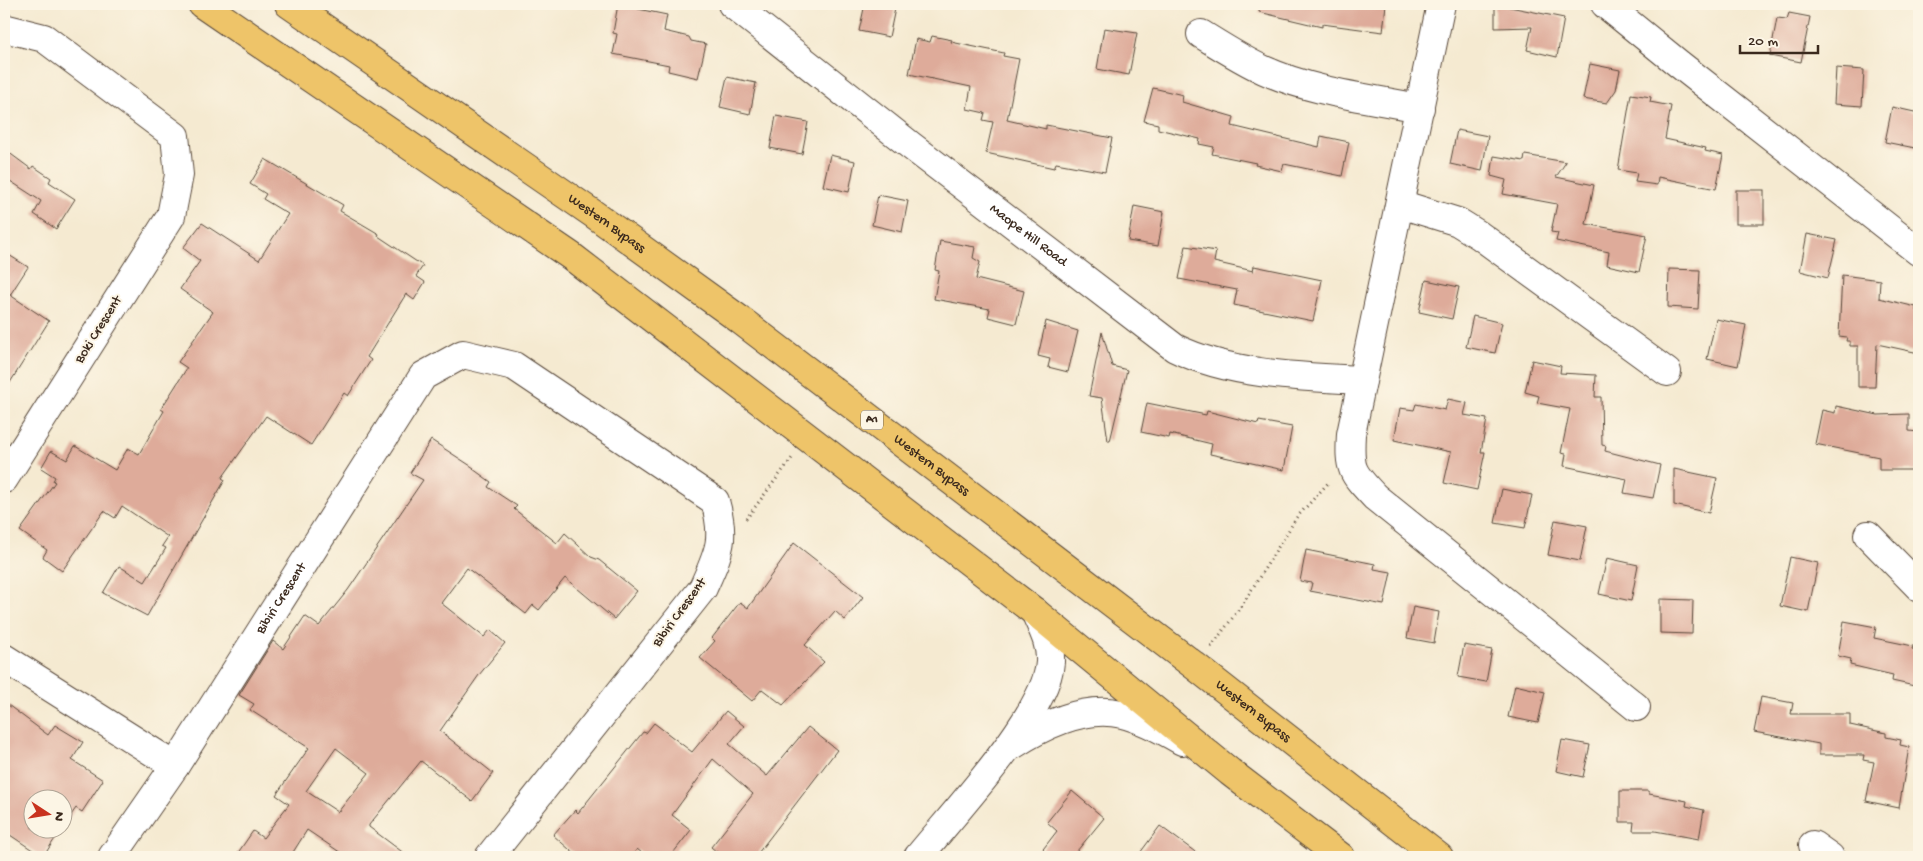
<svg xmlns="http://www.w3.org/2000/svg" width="1923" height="861" font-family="'Gochi Hand',sans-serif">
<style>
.building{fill:#deab9a;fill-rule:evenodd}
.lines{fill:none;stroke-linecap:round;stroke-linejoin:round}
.minor-casing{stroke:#574739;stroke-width:30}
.highway-casing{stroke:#574739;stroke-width:30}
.path{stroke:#574739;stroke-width:3;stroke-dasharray:1 4;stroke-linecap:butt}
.minor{stroke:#fff;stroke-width:28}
.highway{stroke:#eec469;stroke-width:28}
.labels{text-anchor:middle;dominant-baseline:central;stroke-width:4;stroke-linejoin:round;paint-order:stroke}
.shield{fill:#fcf5e5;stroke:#75675a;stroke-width:1}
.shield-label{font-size:12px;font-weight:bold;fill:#3b2a1e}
.street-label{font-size:14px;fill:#3b2a1e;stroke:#fcf5e5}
</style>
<rect width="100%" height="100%" fill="#fcf5e5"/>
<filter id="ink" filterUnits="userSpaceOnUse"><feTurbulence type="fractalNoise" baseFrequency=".02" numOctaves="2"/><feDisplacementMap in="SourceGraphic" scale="10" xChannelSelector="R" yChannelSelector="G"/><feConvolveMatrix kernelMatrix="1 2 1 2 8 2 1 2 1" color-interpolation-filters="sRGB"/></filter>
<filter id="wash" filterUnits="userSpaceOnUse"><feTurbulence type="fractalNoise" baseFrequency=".0096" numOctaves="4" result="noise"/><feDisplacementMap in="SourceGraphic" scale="20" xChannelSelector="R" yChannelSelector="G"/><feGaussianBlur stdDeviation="1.12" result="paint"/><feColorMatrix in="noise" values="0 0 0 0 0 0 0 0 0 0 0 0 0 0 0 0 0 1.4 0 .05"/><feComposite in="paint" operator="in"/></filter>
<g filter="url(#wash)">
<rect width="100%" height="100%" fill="#f5ead1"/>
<g id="blocks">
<g class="building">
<path d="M 618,4 L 639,4 L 638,9 L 667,15 L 664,31 L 689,37 L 691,41 L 706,44 L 698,78 L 668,71 L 669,65 L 613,54 L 617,34 L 613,33 Z"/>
<path d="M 865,4 L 896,4 L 889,37 L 859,31 Z"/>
<path d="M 1260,4 L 1386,4 L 1383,32 L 1322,24 L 1322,27 L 1259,12 Z"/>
<path d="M 1495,4 L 1564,18 L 1557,57 L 1527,50 L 1532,27 L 1495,28 Z"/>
<path d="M 1789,13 L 1810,17 L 1801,62 L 1770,56 L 1777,18 L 1787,19 Z"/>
<path d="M 1104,28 L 1137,33 L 1129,75 L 1097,69 Z"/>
<path d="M 932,36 L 952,40 L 951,42 L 1004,53 L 1003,56 L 1019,59 L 1007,120 L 1046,129 L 1046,125 L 1112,138 L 1105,172 L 1056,163 L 1054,168 L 986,153 L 993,122 L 983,120 L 985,113 L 967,109 L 971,87 L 909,74 L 916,39 L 930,42 Z"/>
<path d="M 1590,64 L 1620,70 L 1616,90 L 1607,103 L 1583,99 Z"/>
<path d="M 1836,68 L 1864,70 L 1862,106 L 1834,104 Z"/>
<path d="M 727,77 L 756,83 L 750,114 L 720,107 Z"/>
<path d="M 1153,88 L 1183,95 L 1182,102 L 1234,117 L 1232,126 L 1319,147 L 1321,136 L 1349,142 L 1342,176 L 1284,164 L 1282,171 L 1255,165 L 1256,163 L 1212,154 L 1214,147 L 1199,144 L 1200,139 L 1158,129 L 1158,124 L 1144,121 Z"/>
<path d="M 1631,94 L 1651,97 L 1650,102 L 1671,106 L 1665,139 L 1706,148 L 1705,151 L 1723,155 L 1716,189 L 1658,177 L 1657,185 L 1635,182 L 1637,173 L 1618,170 Z"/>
<path d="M 1892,107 L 1919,113 L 1919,130 L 1915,148 L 1885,142 Z"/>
<path d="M 776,116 L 808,122 L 802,154 L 770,148 Z"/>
<path d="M 1457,130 L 1488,136 L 1482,171 L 1450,164 Z"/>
<path d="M 4,149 L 31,169 L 33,166 L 51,178 L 49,182 L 75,199 L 56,229 L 34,214 L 41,201 L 4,177 Z"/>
<path d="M 830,155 L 855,161 L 849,192 L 823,186 Z"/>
<path d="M 1525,155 L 1566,162 L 1556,177 L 1594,185 L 1586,224 L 1647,235 L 1639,272 L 1607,265 L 1609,252 L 1556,241 L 1558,233 L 1551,232 L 1557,204 L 1503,194 L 1506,180 L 1491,176 L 1494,156 L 1524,161 Z"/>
<path d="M 265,159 L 343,205 L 340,211 L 379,234 L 378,236 L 423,266 L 416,276 L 425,282 L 414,300 L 406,294 L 367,357 L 371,360 L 348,396 L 344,393 L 311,445 L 266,416 L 222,478 L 225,480 L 147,616 L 103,593 L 119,566 L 145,582 L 166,548 L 162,546 L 168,537 L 122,506 L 115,518 L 104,511 L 62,571 L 43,557 L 47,550 L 20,531 L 55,482 L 53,481 L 55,477 L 41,468 L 51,451 L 67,460 L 75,446 L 115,470 L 128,448 L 139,454 L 164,411 L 161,409 L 187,368 L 178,362 L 213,312 L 180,289 L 200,261 L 183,248 L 202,223 L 259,260 L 288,214 L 263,199 L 266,194 L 250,184 Z"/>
<rect x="1736" y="190" width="28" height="34"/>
<path d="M 878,195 L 908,201 L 902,232 L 872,225 Z"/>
<path d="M 1134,206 L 1164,212 L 1158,246 L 1128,241 Z"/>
<path d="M 1807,234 L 1837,240 L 1828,278 L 1800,271 Z"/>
<path d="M 940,241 L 975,247 L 973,258 L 980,262 L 976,279 L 1024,291 L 1016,324 L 988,317 L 990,309 L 934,299 L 939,271 L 935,270 Z"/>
<path d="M 1186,246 L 1216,251 L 1214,262 L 1253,271 L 1254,266 L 1322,280 L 1313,321 L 1234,305 L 1237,290 L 1179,279 Z"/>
<path d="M 4,252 L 28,267 L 10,295 L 49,321 L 4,392 Z"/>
<path d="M 1669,269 L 1700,270 L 1698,309 L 1668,307 Z"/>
<path d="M 1842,275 L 1880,280 L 1879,298 L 1916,307 L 1916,311 L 1919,312 L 1919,353 L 1877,344 L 1875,387 L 1858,387 L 1858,346 L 1850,346 L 1850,341 L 1846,341 L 1847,337 L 1839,336 Z"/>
<path d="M 1426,280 L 1459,287 L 1452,319 L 1419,312 Z"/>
<path d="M 1473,316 L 1502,323 L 1495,353 L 1466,347 Z"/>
<path d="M 1716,319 L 1746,325 L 1738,366 L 1707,359 Z"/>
<path d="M 1046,321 L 1078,331 L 1068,372 L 1048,367 L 1050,359 L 1038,356 Z"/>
<path d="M 1102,332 L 1112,366 L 1127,370 L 1110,441 L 1108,441 L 1102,398 L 1089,396 Z"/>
<path d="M 1532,360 L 1561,366 L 1560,373 L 1596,375 L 1595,397 L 1601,397 L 1602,445 L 1606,446 L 1605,451 L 1660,465 L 1653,498 L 1624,493 L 1627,479 L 1564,466 L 1566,454 L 1561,453 L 1570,409 L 1537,403 L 1539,396 L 1525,392 Z"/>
<path d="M 1448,399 L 1467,403 L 1464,415 L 1487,419 L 1481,452 L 1485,452 L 1477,490 L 1444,483 L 1451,452 L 1394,440 L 1400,408 L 1414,410 L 1416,404 L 1445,410 Z"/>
<path d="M 1147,403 L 1206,415 L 1207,411 L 1258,424 L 1259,421 L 1292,427 L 1284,470 L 1210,454 L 1212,444 L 1170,434 L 1169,438 L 1141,432 Z"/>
<path d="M 1836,406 L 1878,415 L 1909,414 L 1909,431 L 1919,432 L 1919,470 L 1879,470 L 1879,457 L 1815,444 L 1822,410 L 1835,413 Z"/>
<path d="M 431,440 L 474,468 L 473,469 L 491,482 L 488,487 L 517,506 L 514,509 L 557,543 L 565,533 L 591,557 L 599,560 L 637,591 L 614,619 L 565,578 L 539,610 L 533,605 L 526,614 L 467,568 L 441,603 L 484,637 L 490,630 L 505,643 L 479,675 L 440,731 L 493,773 L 472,801 L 421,761 L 369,825 L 369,827 L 409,857 L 347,857 L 307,830 L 290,857 L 235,857 L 253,831 L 263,838 L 289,804 L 276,795 L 309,748 L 250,710 L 254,704 L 239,695 L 273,641 L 283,649 L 305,616 L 319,626 L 348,590 L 423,480 L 410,473 ZM 336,748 L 369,773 L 338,812 L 306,791 Z"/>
<path d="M 1674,469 L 1717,478 L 1709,513 L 1674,505 Z"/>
<path d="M 1502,489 L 1532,495 L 1525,528 L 1495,523 Z"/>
<path d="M 1555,520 L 1587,526 L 1580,561 L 1548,555 Z"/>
<path d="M 794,543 L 863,597 L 845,620 L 835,611 L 805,645 L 824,662 L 783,705 L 762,689 L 752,701 L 700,658 L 715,641 L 712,638 L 740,602 L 748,608 Z"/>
<path d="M 1306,550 L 1375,564 L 1374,569 L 1391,572 L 1384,605 L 1310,591 L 1312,583 L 1300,581 Z"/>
<path d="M 1790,557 L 1818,563 L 1808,612 L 1780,606 Z"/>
<path d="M 1607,558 L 1638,565 L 1631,601 L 1599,594 Z"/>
<path d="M 1660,599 L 1693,600 L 1692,634 L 1660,633 Z"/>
<path d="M 1413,607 L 1439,612 L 1434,643 L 1407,638 Z"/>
<path d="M 1844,621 L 1876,627 L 1874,638 L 1913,646 L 1912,649 L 1919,651 L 1919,687 L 1892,681 L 1893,675 L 1850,665 L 1851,659 L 1838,656 Z"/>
<path d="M 1464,645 L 1492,650 L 1486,682 L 1458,677 Z"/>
<path d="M 1515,685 L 1545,692 L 1538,723 L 1508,717 Z"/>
<path d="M 1761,697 L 1793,703 L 1791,714 L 1850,714 L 1850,725 L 1886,733 L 1886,737 L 1901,740 L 1900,745 L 1909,747 L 1899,808 L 1866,801 L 1874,762 L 1863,760 L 1864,755 L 1819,755 L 1819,744 L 1754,732 Z"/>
<path d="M 4,702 L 48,735 L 55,725 L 83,742 L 72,760 L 103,780 L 82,812 L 76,808 L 62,828 L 62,798 L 32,798 L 32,828 L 62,828 L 43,857 L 4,831 Z"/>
<path d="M 726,711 L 744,726 L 729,744 L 767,776 L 808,727 L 837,750 L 755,857 L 723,857 L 711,847 L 753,794 L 713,759 L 672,815 L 691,830 L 670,857 L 647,857 L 637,849 L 631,857 L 578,857 L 553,835 L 575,810 L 578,813 L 643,732 L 646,733 L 654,723 L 692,752 Z"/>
<path d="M 1562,740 L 1590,745 L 1583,777 L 1556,771 Z"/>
<path d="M 1072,791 L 1104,818 L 1072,857 L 1037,857 L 1057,831 L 1047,822 Z"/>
<path d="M 1620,791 L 1649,791 L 1649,794 L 1687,801 L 1686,806 L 1704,810 L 1699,839 L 1655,831 L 1633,831 L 1634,822 L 1620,822 Z"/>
<path d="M 1160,826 L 1202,857 L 1137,857 Z"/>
</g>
</g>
</g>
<g filter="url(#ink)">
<use href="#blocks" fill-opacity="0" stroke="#574739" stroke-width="1"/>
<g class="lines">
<g class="minor-casing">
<g id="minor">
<path id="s1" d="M 732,4 L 910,145 L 1175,348 C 1230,375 1302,377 1362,380"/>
<path d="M 1441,4 L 1351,434 C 1349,469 1351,472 1375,497 L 1636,707"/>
<path d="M 1605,4 L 1679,64 L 1919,252"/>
<path d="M 4,28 L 44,38 L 175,136 L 179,175 L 171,216 L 4,479"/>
<path d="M 1201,34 C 1222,47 1242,60 1264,70 C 1312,92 1369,98 1420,108"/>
<path d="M 1400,204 L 1458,222 L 1479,235 L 1667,372"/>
<path d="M 1868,535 L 1919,587"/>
<path d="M 4,658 L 175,766"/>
<path d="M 1013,745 C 1044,725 1084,705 1122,714 C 1143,719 1163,730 1182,741"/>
<path d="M 1813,845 L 1830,857"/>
<path id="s2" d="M 112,857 L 175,766 L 423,376 L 463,354 L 514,366 L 715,501 C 726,540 719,552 703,588 L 489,857"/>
<path d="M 918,857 C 952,815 1047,714 1050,662 C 1051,644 1042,628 1035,612"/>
</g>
</g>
<g class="highway-casing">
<g id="highway">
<path d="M 202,4 L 571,256 L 1035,612 L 1230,772 L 1341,857"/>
<path id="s3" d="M 289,4 L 595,215 L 739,319 L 1195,666 L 1439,857"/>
</g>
</g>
<g class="path">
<path d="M 746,519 L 792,458"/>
<path d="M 1211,647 L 1242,605 L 1297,517 L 1329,482"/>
</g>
<use href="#minor" class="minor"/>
<use href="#highway" class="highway"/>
</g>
</g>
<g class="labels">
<rect class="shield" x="861" y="410.5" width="22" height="19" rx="4"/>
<g class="shield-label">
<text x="872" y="420">A1</text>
</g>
<g class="street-label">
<text stroke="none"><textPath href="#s3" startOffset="386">Western Bypass</textPath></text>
<text stroke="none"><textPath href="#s1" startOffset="376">Maope Hill Road</textPath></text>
<text transform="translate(99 330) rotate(-58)">Boki Crescent</text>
<text stroke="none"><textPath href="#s3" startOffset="791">Western Bypass</textPath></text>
<text stroke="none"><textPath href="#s2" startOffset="309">Bibiri Crescent</textPath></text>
<text transform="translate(680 613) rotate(-54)">Bibiri Crescent</text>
<text stroke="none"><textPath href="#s3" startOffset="1196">Western Bypass</textPath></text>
</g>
</g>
<rect width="1923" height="861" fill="none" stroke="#fcf5e5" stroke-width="20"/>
<g transform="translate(48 814) rotate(102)"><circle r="24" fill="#fcf5e5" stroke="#afa495"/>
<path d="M0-4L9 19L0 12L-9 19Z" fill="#c8321e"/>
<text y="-8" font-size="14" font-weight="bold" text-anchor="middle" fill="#3b2a1e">N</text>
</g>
<path d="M1740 45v8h78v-8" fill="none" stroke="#3b2a1e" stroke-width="2.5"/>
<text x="1748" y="45" font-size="15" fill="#3b2a1e" stroke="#fcf5e5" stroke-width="4" paint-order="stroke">20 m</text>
</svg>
